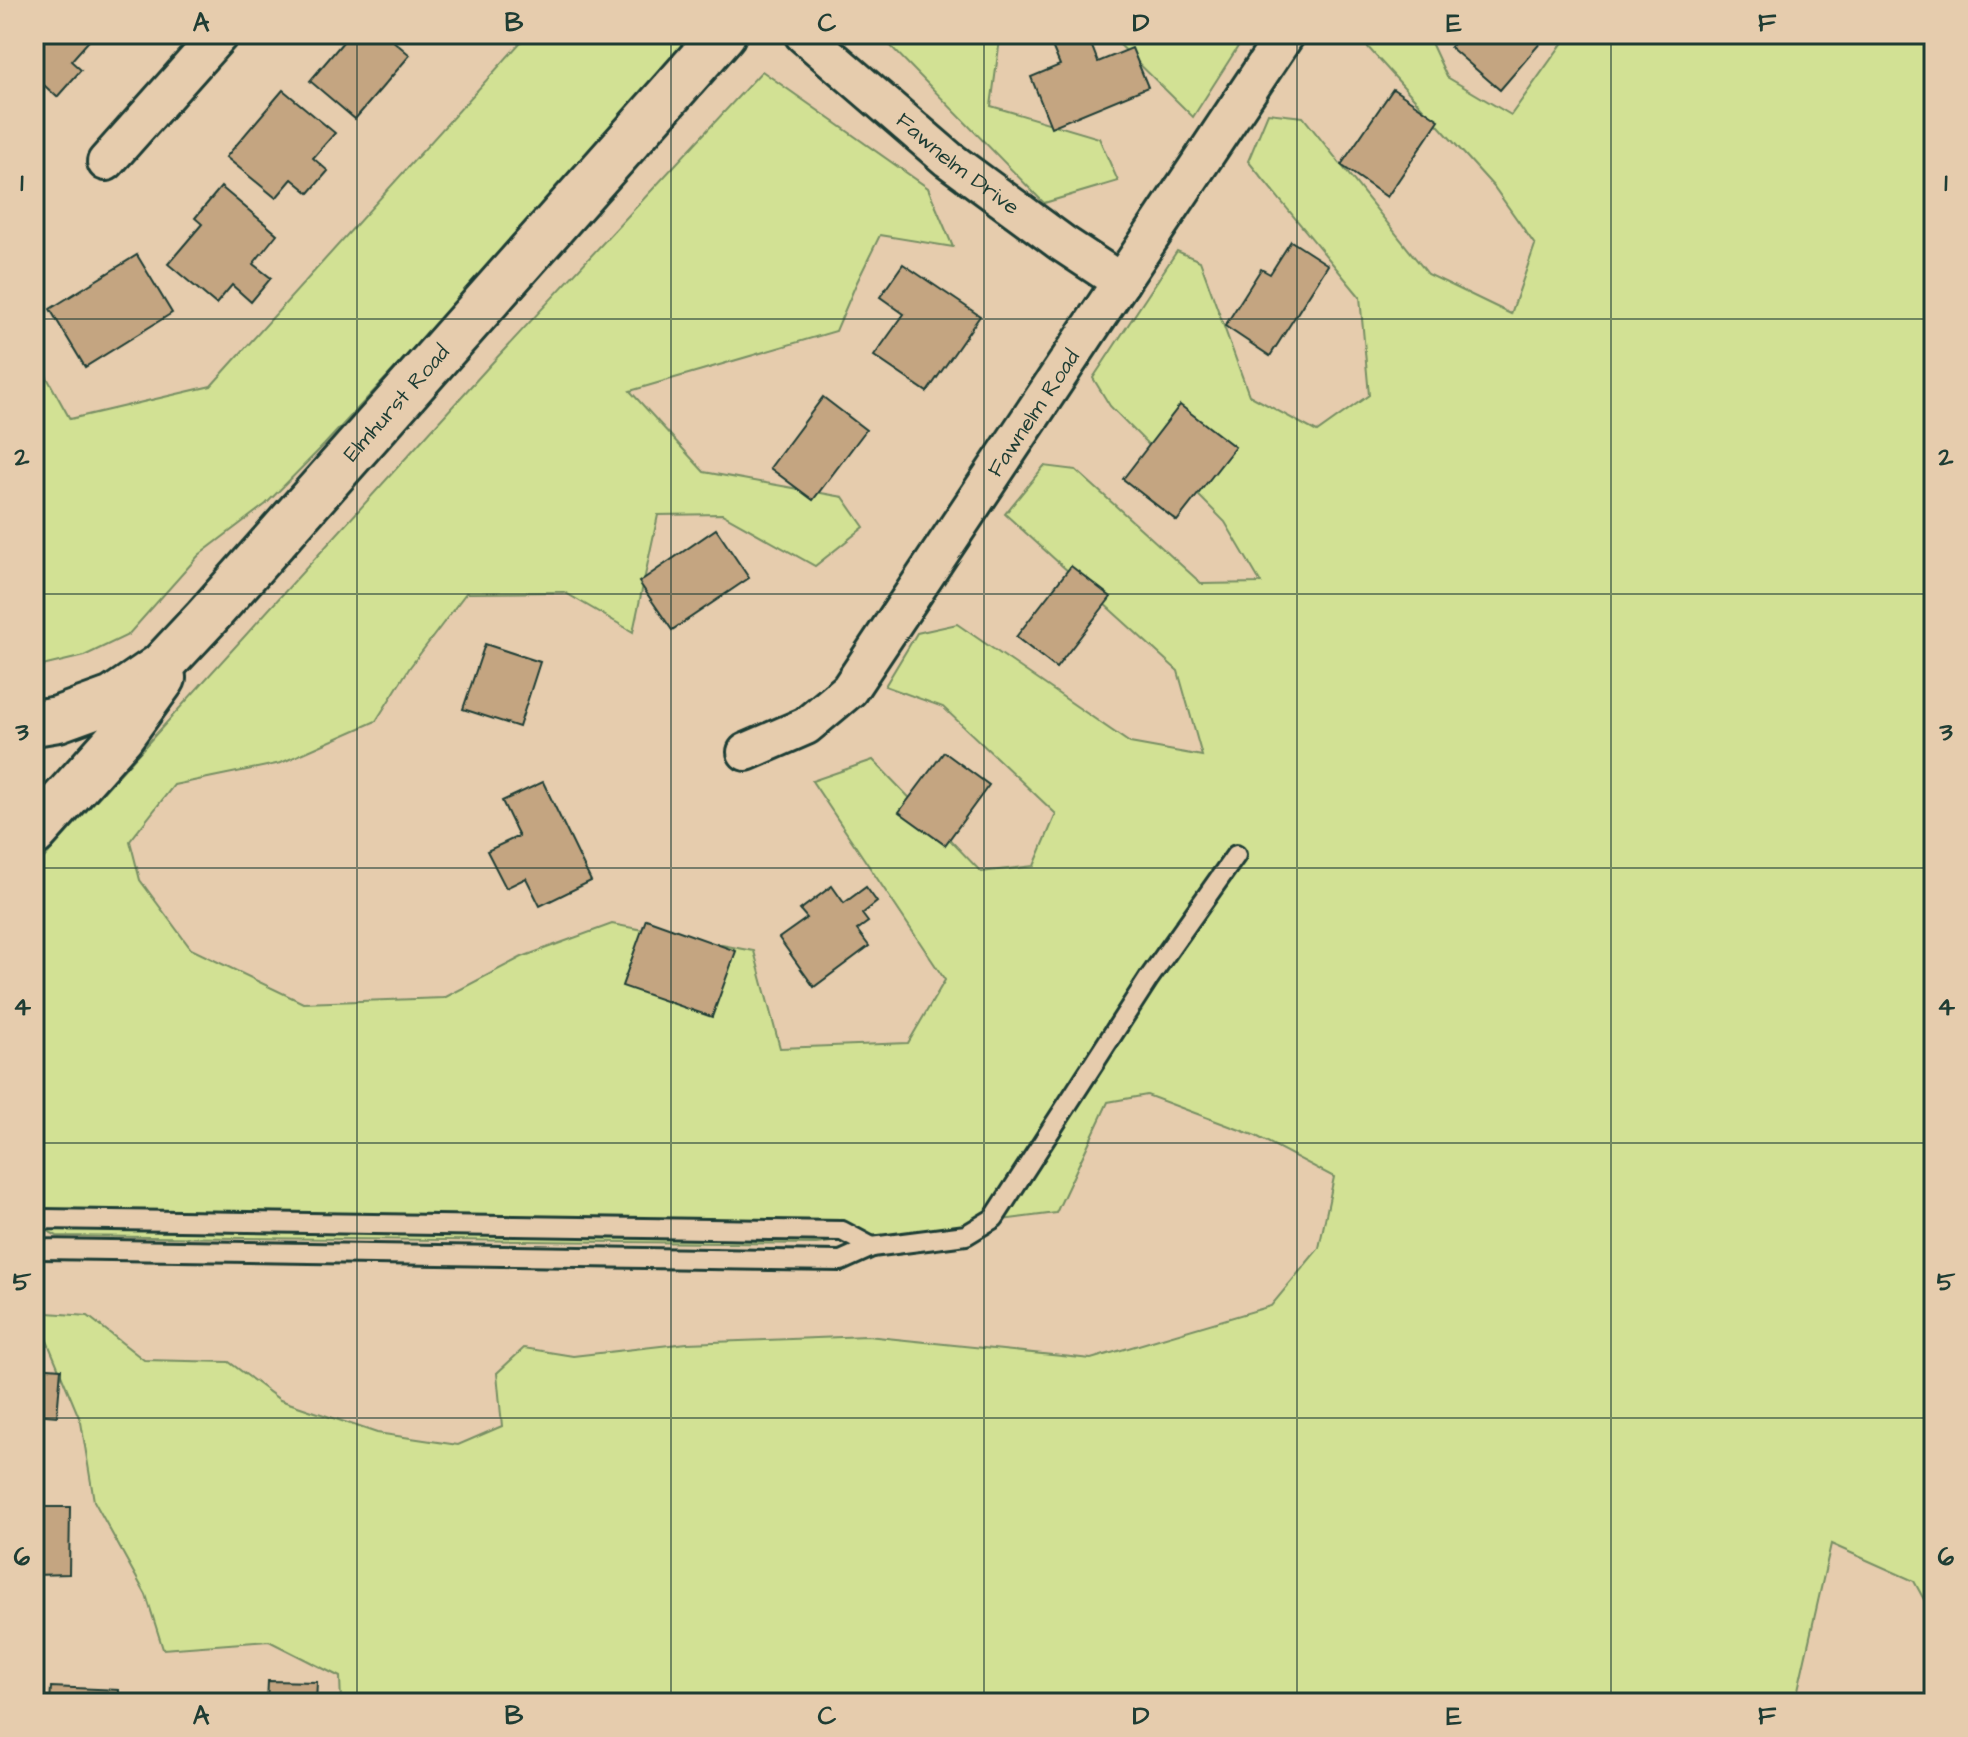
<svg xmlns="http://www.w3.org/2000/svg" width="1968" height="1737" font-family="'Architects Daughter',sans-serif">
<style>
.green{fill:#d2e194;stroke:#788f64;stroke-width:2}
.building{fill:#c4a581;stroke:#1f3d34;stroke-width:2}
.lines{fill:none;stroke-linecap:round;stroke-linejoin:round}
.lane-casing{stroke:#1f3d34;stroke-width:24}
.street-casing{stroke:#1f3d34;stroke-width:42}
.secondary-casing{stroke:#1f3d34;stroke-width:50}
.lane{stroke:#e6ccad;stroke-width:18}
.street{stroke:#e6ccad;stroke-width:36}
.secondary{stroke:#e6ccad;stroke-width:44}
.grid{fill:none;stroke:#1f3d34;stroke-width:2;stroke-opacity:0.55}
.labels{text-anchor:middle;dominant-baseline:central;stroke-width:7;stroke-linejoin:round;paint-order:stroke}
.street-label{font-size:22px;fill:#1f3d34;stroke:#e6ccad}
.neatline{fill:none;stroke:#1f3d34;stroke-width:3}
.grid-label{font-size:26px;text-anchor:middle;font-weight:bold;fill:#1f3d34}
</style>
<rect width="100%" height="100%" fill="#e6ccad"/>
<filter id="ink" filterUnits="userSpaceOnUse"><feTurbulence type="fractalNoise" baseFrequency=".0125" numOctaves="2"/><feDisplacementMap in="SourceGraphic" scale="16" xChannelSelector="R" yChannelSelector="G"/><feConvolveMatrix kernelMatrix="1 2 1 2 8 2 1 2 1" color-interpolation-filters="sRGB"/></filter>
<g filter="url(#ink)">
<g class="green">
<path d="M 528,34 L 699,34 L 572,176 L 324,445 L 266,504 L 199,555 L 128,635 L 84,656 L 34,668 L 34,354 L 70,419 L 211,386 Z"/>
<path d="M 879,34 L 1039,34 L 1000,39 L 991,106 L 1099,138 L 1118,181 L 1044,203 Z"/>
<path d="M 1109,34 L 1246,34 L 1193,117 Z"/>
<path d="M 1356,34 L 1427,34 L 1447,77 L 1511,115 L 1569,34 L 1934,34 L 1934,1618 L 1914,1581 L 1831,1544 L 1795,1703 L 341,1703 L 340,1677 L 269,1641 L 163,1649 L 146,1595 L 94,1501 L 81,1422 L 35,1312 L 88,1316 L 144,1360 L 229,1362 L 280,1400 L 377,1433 L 458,1445 L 502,1426 L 497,1373 L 524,1348 L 573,1356 L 687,1343 L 867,1336 L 1091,1359 L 1271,1306 L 1319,1248 L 1334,1177 L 1256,1136 L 1147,1095 L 1108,1102 L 1056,1213 L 816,1244 L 57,1236 L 34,1224 L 34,869 L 491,364 L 762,71 L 928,188 L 953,247 L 880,235 L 856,284 L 836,331 L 630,391 L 704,472 L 843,497 L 864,527 L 815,566 L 722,514 L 658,515 L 633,632 L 564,592 L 466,593 L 410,667 L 376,721 L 281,763 L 174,785 L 130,841 L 140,880 L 191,949 L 303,1003 L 444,998 L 522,957 L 612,924 L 754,951 L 780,1048 L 908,1043 L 945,980 L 812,781 L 873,760 L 981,872 L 1034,866 L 1056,814 L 943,707 L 885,686 L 917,633 L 957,624 L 1130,743 L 1202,756 L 1178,671 L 1005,514 L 1044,466 L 1076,470 L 1202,584 L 1261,583 L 1225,522 L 1110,406 L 1093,378 L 1177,251 L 1200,261 L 1249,395 L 1317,432 L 1369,395 L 1360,297 L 1248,161 L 1268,113 L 1303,117 L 1428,274 L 1511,314 L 1535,245 L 1494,187 Z"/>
</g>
<g class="building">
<path d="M 34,34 L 95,34 L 71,61 L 81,70 L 57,97 L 34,76 Z"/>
<path d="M 334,34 L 385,34 L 410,55 L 355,119 L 310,81 L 343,42 Z"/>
<path d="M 1083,34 L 1087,34 L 1098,62 L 1132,48 L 1148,87 L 1051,127 L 1031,77 L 1060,65 L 1052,46 Z"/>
<path d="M 1461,34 L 1548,34 L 1500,90 L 1450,47 Z"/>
<path d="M 1393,89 L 1439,120 L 1387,197 L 1341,165 Z"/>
<path d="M 283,90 L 335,133 L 313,158 L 328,171 L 309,193 L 292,179 L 276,198 L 226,157 Z"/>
<path d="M 221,187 L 277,234 L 253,264 L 271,278 L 251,302 L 232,285 L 216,304 L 168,264 L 202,224 L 195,218 Z"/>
<path d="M 1291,241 L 1328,265 L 1270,356 L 1225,326 L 1261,269 L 1270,274 Z"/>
<path d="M 137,255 L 172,313 L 85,367 L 50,309 Z"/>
<path d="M 903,264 L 980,316 L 927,392 L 874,356 L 904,314 L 880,297 Z"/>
<path d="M 823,397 L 866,430 L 813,500 L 770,468 Z"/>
<path d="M 1180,405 L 1235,447 L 1177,521 L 1123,479 Z"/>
<path d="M 716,529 L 749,578 L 672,630 L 639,582 Z"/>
<path d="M 1071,566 L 1111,597 L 1056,668 L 1016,637 Z"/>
<path d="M 485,644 L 540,662 L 519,727 L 463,709 Z"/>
<path d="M 944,752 L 989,785 L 945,845 L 899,812 Z"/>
<path d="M 543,782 L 591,881 L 540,906 L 526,878 L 506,888 L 487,851 L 519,836 L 502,801 Z"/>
<path d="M 832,886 L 844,903 L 866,887 L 877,902 L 862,914 L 868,922 L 857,930 L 869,946 L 814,987 L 779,938 L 807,918 L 800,910 Z"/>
<path d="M 646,919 L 736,951 L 712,1017 L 622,986 Z"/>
<path d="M 34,1367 L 61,1369 L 57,1416 L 34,1414 Z"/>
<path d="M 34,1507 L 70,1507 L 69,1574 L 34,1575 Z"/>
<path d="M 268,1681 L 317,1682 L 316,1703 L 267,1703 Z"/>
<path d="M 51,1687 L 119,1690 L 119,1703 L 50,1703 Z"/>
</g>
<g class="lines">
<g class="lane-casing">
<g id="lane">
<path d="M 34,1222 L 43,1219 L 842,1231 L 872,1247 L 841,1261 L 42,1249 L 34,1247"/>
<path d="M 872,1247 L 966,1235 L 994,1218 L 1149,978 L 1236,855"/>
</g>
</g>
<g class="street-casing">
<g id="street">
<path id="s1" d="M 803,34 L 948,159 L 1062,243 L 1121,282"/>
<path d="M 106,162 L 220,34"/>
<path id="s2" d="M 746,752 L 806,726 L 849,690 L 1286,34"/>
</g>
</g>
<g class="secondary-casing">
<g id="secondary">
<path id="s3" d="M 34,723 L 58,719 L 113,699 L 161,666 L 206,618 L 723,34"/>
<path d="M 34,833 L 121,736 L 163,678"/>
</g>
</g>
<use href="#lane" class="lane"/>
<use href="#street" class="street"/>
<use href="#secondary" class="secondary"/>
</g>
</g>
<path class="grid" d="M 357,34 L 357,1703M 671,34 L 671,1703M 984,34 L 984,1703M 1297,34 L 1297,1703M 1611,34 L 1611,1703M 34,319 L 1934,319M 34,594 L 1934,594M 34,868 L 1934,868M 34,1143 L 1934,1143M 34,1418 L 1934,1418"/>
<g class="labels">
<g class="street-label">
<text stroke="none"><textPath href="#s1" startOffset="202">Fawnelm Drive</textPath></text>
<text stroke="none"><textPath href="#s3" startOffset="494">Elmhurst Road</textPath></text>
<text stroke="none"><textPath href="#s2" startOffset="454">Fawnelm Road</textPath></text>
</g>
</g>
<rect width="1968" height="1737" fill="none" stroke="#e6ccad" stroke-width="88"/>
<rect x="44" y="44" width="1880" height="1649" class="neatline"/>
<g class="grid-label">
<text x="201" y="31">A</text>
<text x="514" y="31">B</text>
<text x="827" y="31">C</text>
<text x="1141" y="31">D</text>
<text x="1454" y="31">E</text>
<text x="1767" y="31">F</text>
<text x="22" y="191">1</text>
<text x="1946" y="191">1</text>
<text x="22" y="465">2</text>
<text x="1946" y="465">2</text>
<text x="22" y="740">3</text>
<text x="1946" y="740">3</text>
<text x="22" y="1015">4</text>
<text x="1946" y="1015">4</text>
<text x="22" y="1290">5</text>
<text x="1946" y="1290">5</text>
<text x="22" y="1565">6</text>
<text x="1946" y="1565">6</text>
<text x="201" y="1724">A</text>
<text x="514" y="1724">B</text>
<text x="827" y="1724">C</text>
<text x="1141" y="1724">D</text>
<text x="1454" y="1724">E</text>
<text x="1767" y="1724">F</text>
</g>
</svg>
